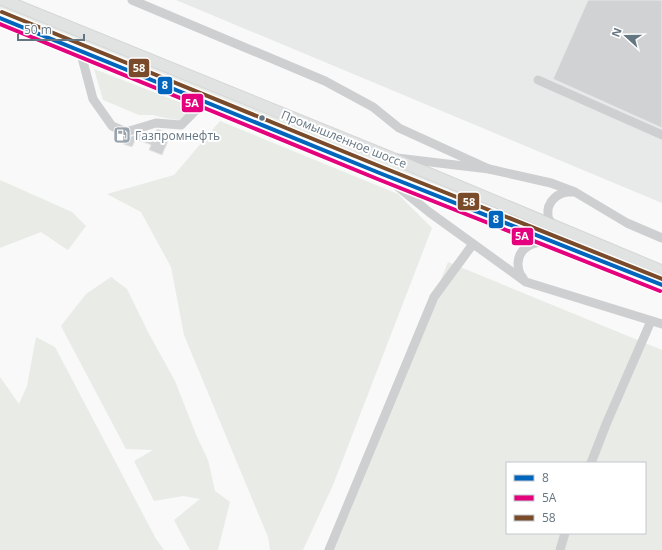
<svg xmlns="http://www.w3.org/2000/svg" width="662" height="550" font-family="'Open Sans',sans-serif">
<style>
.built{fill:#e8e9e9}
.green{fill:#e8ebe6;fill-rule:evenodd}
.building{fill:#d0d2d3;stroke:#e8e8e8}
.lines{fill:none;stroke-linecap:round;stroke-linejoin:round}
.major-casing{stroke:#d5d6d7;stroke-width:13}
.minor{stroke:#cecfd0;stroke-width:9}
.major{stroke:#e1e2e2;stroke-width:11}
.bus-1-casing{stroke:#fff;stroke-width:7}
.bus-2-casing{stroke:#fff;stroke-width:7}
.bus-3-casing{stroke:#fff;stroke-width:7}
.bus-1{stroke:#0065bd;stroke-width:4}
.bus-2{stroke:#e5007d;stroke-width:4}
.bus-3{stroke:#7a4b2a;stroke-width:4}
.bus-dot{fill:#657683;stroke:#fff;stroke-width:1.5}
.labels{text-anchor:middle;dominant-baseline:central;stroke-width:4;stroke-linejoin:round;paint-order:stroke}
.poi-label{font-size:12px;fill:#657683;stroke:#fff;text-anchor:start}
.street-label{font-size:12px;fill:#657683;stroke:#fff}
.line-badge{stroke:#fff;stroke-width:1.5}
.badge-label{font-size:11px;text-anchor:middle;font-weight:bold;fill:#fff}
</style>
<rect width="100%" height="100%" fill="#f9f9f9"/>
<path class="built" d="M 176,0 L 662,0 L 662,203 Z"/>
<g class="green">
<path d="M 0,5 L 512,214 L 558,236 L 510,220 L 0,11 Z"/>
<path d="M 94,69 L 192,107 L 179,120 L 165,118 L 153,115 L 139,115 L 103,100 Z"/>
<path d="M 220,121 L 398,194 L 432,228 L 333,485 L 303,550 L 270,550 L 268,537 L 184,335 L 171,267 L 141,212 L 107,194 L 174,175 Z"/>
<path d="M 0,180 L 72,212 L 86,226 L 68,250 L 41,232 L 0,248 Z"/>
<path d="M 448,262 L 662,350 L 662,550 L 332,550 ZM 507,463 L 645,463 L 645,533 L 507,533 Z"/>
<path d="M 111,277 L 127,289 L 148,332 L 175,381 L 197,437 L 208,460 L 215,491 L 230,502 L 218,550 L 190,550 L 174,520 L 200,499 L 183,496 L 154,501 L 134,461 L 153,450 L 126,449 L 61,326 L 86,294 Z"/>
<path d="M 36,337 L 55,347 L 156,539 L 164,550 L 0,550 L 0,377 L 19,404 L 27,386 Z"/>
</g>
<g class="building">
<path d="M 588,0 L 662,0 L 662,128 L 553,79 Z"/>
<path d="M 157,129 L 171,134 L 162,155 L 149,150 L 151,145 L 136,139 L 132,147 L 123,144 L 125,138 L 147,132 L 155,135 Z"/>
</g>
<g class="lines">
<g class="major-casing">
<g id="major">
<path d="M 3,0 L 387,156 L 662,271"/>
<path d="M 0,18 L 382,174 L 662,285"/>
</g>
</g>
<g class="minor">
<path d="M 132,0 L 325,81 L 373,107 L 399,128 L 489,169"/>
<path d="M 80,50 L 93,99 L 112,126 L 126,132 L 156,123 L 181,125 L 205,101"/>
<path d="M 538,80 L 662,135"/>
<path d="M 397,158 L 489,169 L 551,183 L 575,192 L 627,223 L 662,238"/>
<path d="M 387,178 L 429,212 L 526,282 L 662,324"/>
<path d="M 555,227 C 553,224 548,220 548,216 C 546,201 559,191 572,192"/>
<path d="M 523,278 C 519,274 518,269 518,263 C 519,246 534,242 549,241"/>
<path d="M 591,463 L 607,422 L 651,321"/>
<path d="M 329,550 L 434,297 L 473,244"/>
<path d="M 560,550 L 565,533"/>
</g>
<use href="#major" class="major"/>
<g class="bus-1-casing">
<path id="bus-1" d="M 0,18 L 382,174 L 662,285"/>
</g>
<g class="bus-2-casing">
<path id="bus-2" d="M 0,24 L 380,180 L 660,291"/>
</g>
<g class="bus-3-casing">
<path id="bus-3" d="M 2,12 L 384,168 L 662,279"/>
</g>
<use href="#bus-1" class="bus-1"/>
<use href="#bus-2" class="bus-2"/>
<use href="#bus-3" class="bus-3"/>
</g>
<defs>
<g id="fuel-square" transform="scale(0.9)"><rect x="-9" y="-9" width="18" height="18" rx="4" fill="#99a4ac" stroke="#fff"/><path d="M-5.5-6h7V0h2V4h1.3V-2.5L3-4.5l.8-.8L6-3V5H2.5V1h-1V6h-7ZM-4.2-4.7v3.2H.2V-4.7Z" fill="#fff"/></g>
</defs>
<g fill-rule="evenodd">
<use href="#fuel-square" x="122" y="135"/>
</g>
<circle class="bus-dot" cx="262" cy="118" r="3.5"/>
<g class="labels">
<g class="poi-label">
<text x="135" y="135">Газпромнефть</text>
</g>
<g class="street-label">
<text transform="translate(344 139) rotate(22)">Промышленное шоссе</text>
</g>
</g>
<g class="line-badge">
<rect x="128" y="58" width="22" height="20" rx="4" fill="#7a4b2a"/>
<rect x="157" y="76" width="16" height="19" rx="4" fill="#0065bd"/>
<rect x="181" y="93" width="23" height="20" rx="4" fill="#e5007d"/>
<rect x="457" y="192" width="23" height="19" rx="4" fill="#7a4b2a"/>
<rect x="488" y="210" width="16" height="19" rx="4" fill="#0065bd"/>
<rect x="511" y="227" width="23" height="19" rx="4" fill="#e5007d"/>
</g>
<g class="badge-label">
<text x="139" y="72">58</text>
<text x="165" y="89">8</text>
<text x="192" y="107">5А</text>
<text x="469" y="206">58</text>
<text x="496" y="223">8</text>
<text x="522" y="240">5А</text>
</g>
<rect x="506" y="462" width="140" height="72" fill="#ffffff" stroke="#c1c8cd"/>
<rect x="514" y="475" width="20" height="6" fill="#0065bd" stroke="#c1c8cd"/>
<text x="542" y="482" font-size="12" fill="#657683">8</text>
<rect x="514" y="495" width="20" height="6" fill="#e5007d" stroke="#c1c8cd"/>
<text x="542" y="502" font-size="12" fill="#657683">5А</text>
<rect x="514" y="515" width="20" height="6" fill="#7a4b2a" stroke="#c1c8cd"/>
<text x="542" y="522" font-size="12" fill="#657683">58</text>
<g transform="translate(626 36) rotate(291)" stroke="#ffffff" stroke-width="3" paint-order="stroke">
<path d="M0-3L7 15L0 10L-7 15Z" fill="#657683"/>
<text y="-6" font-size="11" font-weight="bold" text-anchor="middle" fill="#657683">N</text>
</g>
<path d="M18 34v6h66v-6" fill="none" stroke="#657683" stroke-width="2"/>
<text x="24" y="34" font-size="12" fill="#657683" stroke="#ffffff" stroke-width="3" paint-order="stroke">50 m</text>
</svg>
